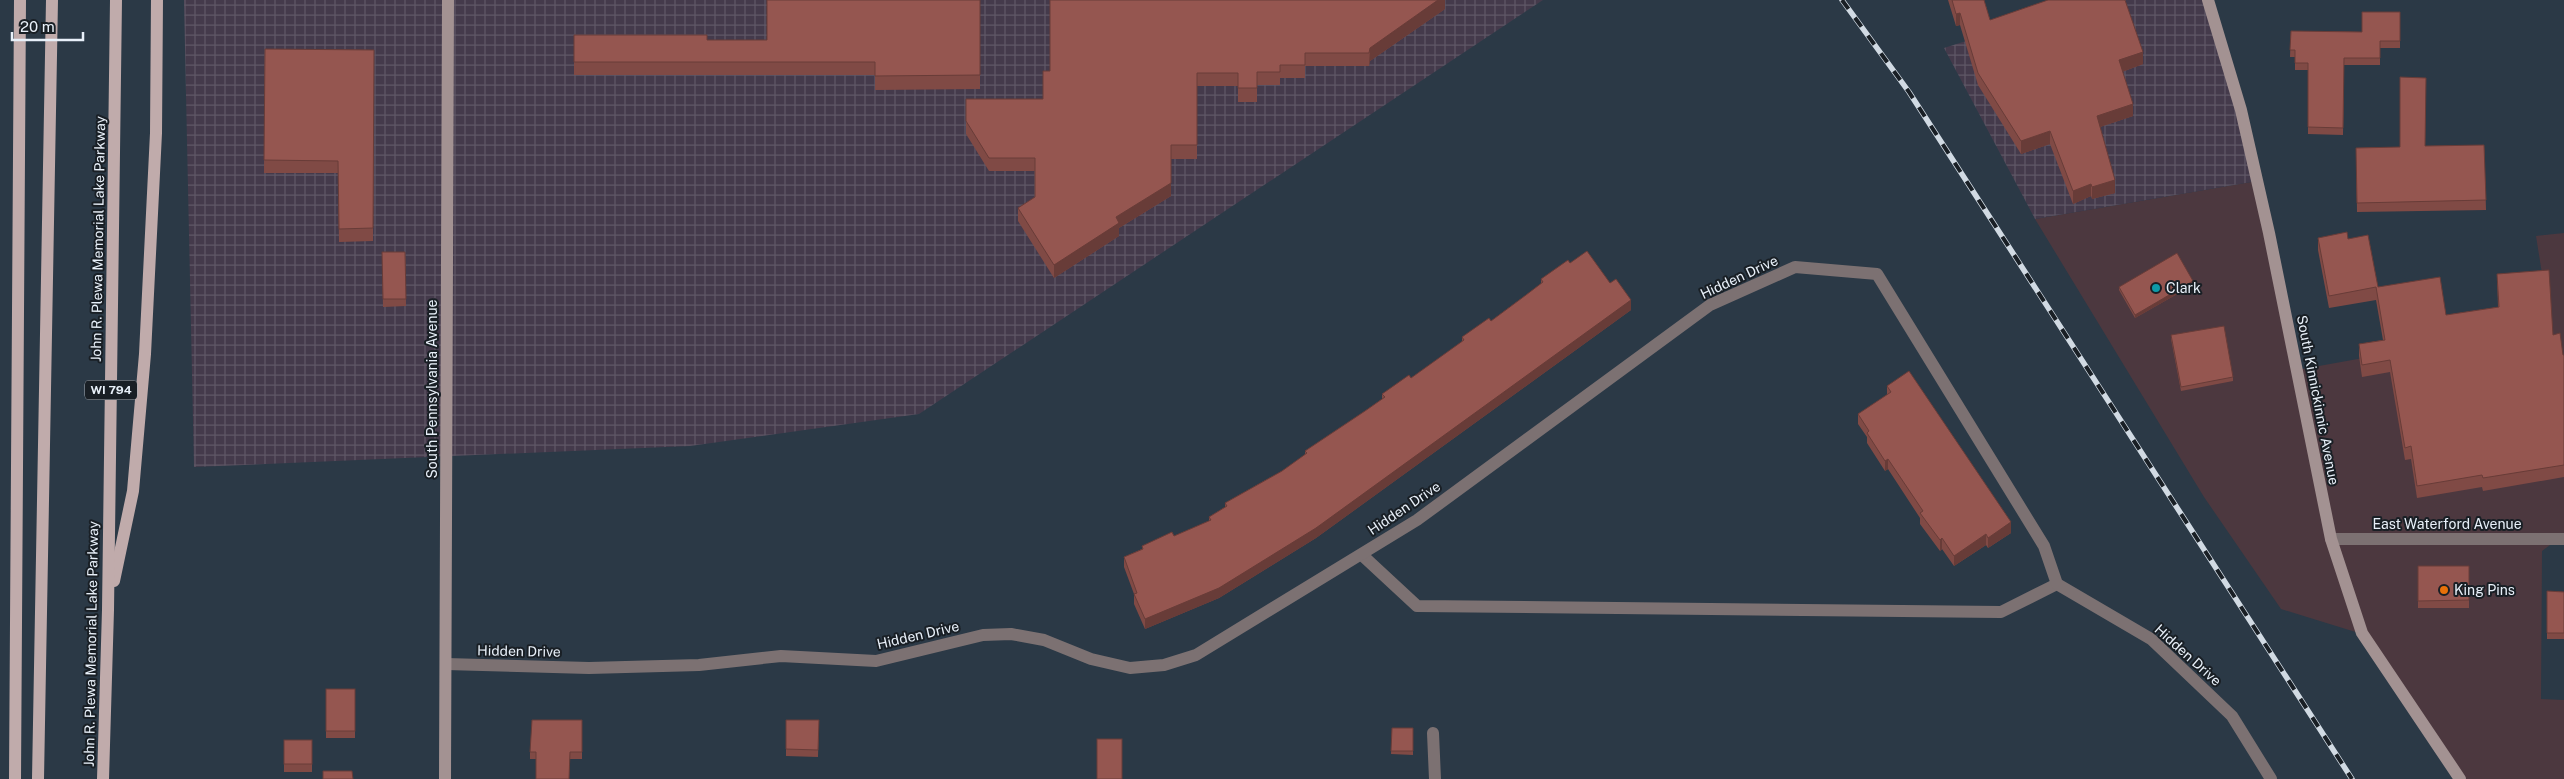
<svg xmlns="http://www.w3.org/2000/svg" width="2564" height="779" font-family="'Public Sans',sans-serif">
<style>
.commercial{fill:#4c383f}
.industrial{fill:url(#industrial-grid)}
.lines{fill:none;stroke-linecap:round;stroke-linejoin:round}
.street{stroke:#7c7172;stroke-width:12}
.secondary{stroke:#a39292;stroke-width:12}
.primary{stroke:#c0abab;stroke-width:12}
.rail-casing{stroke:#d1dae3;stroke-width:5.5}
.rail{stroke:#191f25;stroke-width:4;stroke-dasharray:11;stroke-linecap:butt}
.wall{fill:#804a45}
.shaded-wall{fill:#683c38}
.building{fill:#955650;stroke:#683c38}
.culture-dot{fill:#0f9aa8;stroke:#191f25;stroke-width:2}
.food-dot{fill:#e8710a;stroke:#191f25;stroke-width:2}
.labels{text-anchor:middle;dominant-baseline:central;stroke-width:4;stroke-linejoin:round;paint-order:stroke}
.shield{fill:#191f25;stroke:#aab1b9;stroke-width:1}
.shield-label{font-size:12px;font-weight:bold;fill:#e8f0f9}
.street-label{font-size:14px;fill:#e8f0f9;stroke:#191f25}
.poi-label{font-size:14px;fill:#e8f0f9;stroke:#191f25;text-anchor:start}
</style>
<defs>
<pattern id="industrial-grid" width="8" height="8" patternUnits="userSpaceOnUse" patternTransform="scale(1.25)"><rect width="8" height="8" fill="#443a4b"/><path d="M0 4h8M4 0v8" fill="none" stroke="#5f5766"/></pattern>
</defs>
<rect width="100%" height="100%" fill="#2b3946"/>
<path class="commercial" d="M 2257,181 L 2297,370 L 2550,324 L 2536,236 L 2564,233 L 2564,539 L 2558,539 L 2542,551 L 2541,699 L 2564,700 L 2564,779 L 2460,779 L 2362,634 L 2281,609 L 2204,497 L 2035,219 Z"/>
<g class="industrial">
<path d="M 184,0 L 1543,0 L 919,414 L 690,446 L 194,467 Z"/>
<path d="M 2095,0 L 2208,0 L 2257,181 L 2035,219 L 1944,48 Z"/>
</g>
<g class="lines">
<g class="street">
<path d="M 2331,539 L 2564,539"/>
<path d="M 1362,555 L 1417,606 L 2001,612 L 2057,584"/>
<path d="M 446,664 L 589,668 L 699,665 L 781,656 L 876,661 L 983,635 L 1011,634 L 1044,640 L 1091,659 L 1130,668 L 1164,665 L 1196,655 L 1417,520 L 1710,305 L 1795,267 L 1877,274 L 2044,546 L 2057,584 L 2151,639 L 2232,716 L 2271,779"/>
<path d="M 1433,733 L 1435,779"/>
</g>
<g class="secondary">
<path d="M 2208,0 L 2241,110 L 2269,233 L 2331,539 L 2362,633 L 2460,779"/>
<path d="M 445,779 L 448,0"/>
</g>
<g class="primary">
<path d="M 114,581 L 133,491 L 145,354 L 156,133 L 157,0"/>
<path d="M 15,779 L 20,0"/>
<path d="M 38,779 L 52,0"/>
<path d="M 103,779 L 108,610 L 116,0"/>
</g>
<g class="rail-casing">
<path id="rail" d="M 1842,0 L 1909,92 L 2352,779"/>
</g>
<use href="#rail" class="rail"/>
</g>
<g class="wall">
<path d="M 980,0 L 980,89 L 875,90 L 875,75 L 574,75 L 574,35 L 707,40 L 767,40 Z"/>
<path d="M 1948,0 L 1984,0 L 1990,20 L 2143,64 L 2122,72 L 2133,116 L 2100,127 L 2115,193 L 2092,199 L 2091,196 L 2073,204 L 2050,144 L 2021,154 L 1978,85 L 1960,25 L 1956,26 Z"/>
<path d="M 1445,9 L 1370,61 L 1369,66 L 1305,66 L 1305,78 L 1280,78 L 1280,85 L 1257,85 L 1257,102 L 1238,102 L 1238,86 L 1197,86 L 1197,159 L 1171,159 L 1171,196 L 1119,228 L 1119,236 L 1054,278 L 1018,221 L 1018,208 L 1035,197 L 1035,171 L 989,171 L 966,134 L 966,99 L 1043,99 L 1050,71 Z"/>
<path d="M 2400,12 L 2400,48 L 2380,48 L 2380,65 L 2344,65 L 2343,135 L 2308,134 L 2308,70 L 2295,70 L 2295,57 L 2290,57 L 2291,31 L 2362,32 Z"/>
<path d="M 265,49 L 374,50 L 373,241 L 339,242 L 338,173 L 264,173 Z"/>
<path d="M 2484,145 L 2486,210 L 2357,212 L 2356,148 Z"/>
<path d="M 2318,238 L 2348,239 L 2378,287 L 2446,315 L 2498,307 L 2497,274 L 2553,335 L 2563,355 L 2564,355 L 2564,477 L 2483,491 L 2482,487 L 2417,498 L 2411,459 L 2405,460 L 2390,372 L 2362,377 L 2359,356 L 2359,344 L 2383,340 L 2376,300 L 2329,308 L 2318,250 Z"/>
<path d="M 382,252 L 405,252 L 406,306 L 383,307 Z"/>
<path d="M 1570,263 L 1610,283 L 1631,310 L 1316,538 L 1219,598 L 1145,629 L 1134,604 L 1134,594 L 1124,567 L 1124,557 L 1142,549 L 1142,546 L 1174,536 L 1209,521 L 1209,517 L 1225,507 L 1225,503 L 1282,471 L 1305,455 L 1305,451 L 1365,411 L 1382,399 L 1382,394 L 1411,378 L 1462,342 L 1462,337 L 1491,321 L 1526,295 L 1541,284 L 1541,279 Z"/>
<path d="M 2193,285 L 2135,318 L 2119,290 L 2119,287 Z"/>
<path d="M 2171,335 L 2233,377 L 2233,381 L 2181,391 L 2171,339 Z"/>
<path d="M 1887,386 L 2011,533 L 1988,548 L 1986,545 L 1954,566 L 1942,549 L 1940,551 L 1920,524 L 1920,518 L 1888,469 L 1885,471 L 1867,443 L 1867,437 L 1858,424 L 1858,414 L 1887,395 Z"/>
<rect x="2418" y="566" width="51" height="42"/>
<path d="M 2547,591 L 2564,592 L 2564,639 L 2547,639 Z"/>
<rect x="326" y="689" width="29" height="49"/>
<path d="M 582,720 L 582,759 L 530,759 L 530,752 Z"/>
<path d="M 786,720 L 819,720 L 818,757 L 786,756 Z"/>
<path d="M 1392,728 L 1413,728 L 1413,755 L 1391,754 Z"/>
<rect x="284" y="740" width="28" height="32"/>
</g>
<g class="shaded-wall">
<path d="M 1438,0 L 1445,0 L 1445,9 L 1370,61 L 1369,66 L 1370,48 Z"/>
<path d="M 1960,13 L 1960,25 L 1956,26 L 1956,14 Z"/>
<path d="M 2143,52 L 2143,64 L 2119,73 L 2119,60 Z"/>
<path d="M 2133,104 L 2133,116 L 2097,128 L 2097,116 Z"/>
<path d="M 2050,131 L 2050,144 L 2021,154 L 2021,141 Z"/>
<path d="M 2115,180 L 2115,193 L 2092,199 L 2092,187 Z"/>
<path d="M 1171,183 L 1171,196 L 1119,228 L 1119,236 L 1054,278 L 1054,265 L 1116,217 Z"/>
<path d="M 2091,184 L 2091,196 L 2073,204 L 2073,191 Z"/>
<path d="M 2193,281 L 2193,285 L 2135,318 L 2135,315 Z"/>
<path d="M 1631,300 L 1631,310 L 1316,538 L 1219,598 L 1145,629 L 1145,619 Z"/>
<path d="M 1888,459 L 1888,469 L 1885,471 L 1885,461 Z"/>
<path d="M 2011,522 L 2011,533 L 1988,548 L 1988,538 Z"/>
<path d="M 1986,534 L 1986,545 L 1954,566 L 1954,556 Z"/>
<path d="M 1942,538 L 1942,549 L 1940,551 L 1940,540 Z"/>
</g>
<g class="building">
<path d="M 767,0 L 980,0 L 980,75 L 875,76 L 875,62 L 574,62 L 574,35 L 707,35 L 707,40 L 767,40 Z"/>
<path d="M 1050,0 L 1438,0 L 1370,48 L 1369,53 L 1305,53 L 1305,65 L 1280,65 L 1280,72 L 1257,72 L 1257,88 L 1238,88 L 1238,73 L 1197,73 L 1197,145 L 1171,145 L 1171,183 L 1116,217 L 1119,223 L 1054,265 L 1018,208 L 1035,197 L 1035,158 L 989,158 L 966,121 L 966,99 L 1043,99 L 1043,71 L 1050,71 Z"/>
<path d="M 1952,0 L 1984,0 L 1990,20 L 2048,0 L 2125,0 L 2143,52 L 2119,60 L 2133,104 L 2097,116 L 2115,180 L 2092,187 L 2091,184 L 2073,191 L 2050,131 L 2021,141 L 1978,73 L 1960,13 L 1956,14 Z"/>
<path d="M 2362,12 L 2400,12 L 2400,41 L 2380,41 L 2380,58 L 2344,58 L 2343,128 L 2308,127 L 2308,63 L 2295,63 L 2295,50 L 2290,50 L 2291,31 L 2362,32 Z"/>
<path d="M 265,49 L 374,50 L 373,228 L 339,229 L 338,161 L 264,160 Z"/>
<path d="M 2400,77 L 2426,78 L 2425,146 L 2484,145 L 2486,200 L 2357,203 L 2356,148 L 2400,147 Z"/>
<path d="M 2347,232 L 2348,239 L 2368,235 L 2378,287 L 2440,277 L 2446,315 L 2499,307 L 2497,274 L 2549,270 L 2553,335 L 2560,333 L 2563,355 L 2564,355 L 2564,465 L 2483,478 L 2482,475 L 2417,486 L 2411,446 L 2405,448 L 2390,360 L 2362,365 L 2359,344 L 2385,340 L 2376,287 L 2329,296 L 2318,238 Z"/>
<path d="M 1587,251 L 1610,283 L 1616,279 L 1631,300 L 1316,528 L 1219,588 L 1145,619 L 1134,594 L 1137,593 L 1124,557 L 1143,549 L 1142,546 L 1172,532 L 1174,536 L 1211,520 L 1209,517 L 1227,506 L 1225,503 L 1282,471 L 1307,453 L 1305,451 L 1365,411 L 1385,397 L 1382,394 L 1409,375 L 1411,378 L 1464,340 L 1462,337 L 1489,318 L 1491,321 L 1526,295 L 1543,282 L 1541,279 L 1568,260 L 1570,263 Z"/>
<path d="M 382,252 L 405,252 L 406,299 L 383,299 Z"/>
<path d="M 2177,253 L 2193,281 L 2135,315 L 2119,287 Z"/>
<path d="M 2224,326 L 2233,377 L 2181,387 L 2171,335 Z"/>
<path d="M 1909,371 L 2011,522 L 1988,538 L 1986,534 L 1954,556 L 1942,538 L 1940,540 L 1920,513 L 1923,511 L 1888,459 L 1885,461 L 1867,433 L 1869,431 L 1858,414 L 1891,392 L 1887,386 Z"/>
<path d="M 2418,566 L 2469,566 L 2469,600 L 2418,601 Z"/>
<path d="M 2547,591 L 2564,592 L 2564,633 L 2547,633 Z"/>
<rect x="326" y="689" width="29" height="42"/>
<path d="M 532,720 L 582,720 L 582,752 L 570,752 L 569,779 L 536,779 L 536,752 L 530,752 Z"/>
<path d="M 786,720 L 819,720 L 818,750 L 786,749 Z"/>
<path d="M 1392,728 L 1413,728 L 1413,751 L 1391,751 Z"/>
<rect x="1097" y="739" width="25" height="40"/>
<rect x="284" y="740" width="28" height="24"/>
<path d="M 323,771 L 352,771 L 353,779 L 323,779 Z"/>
</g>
<circle class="culture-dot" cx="2156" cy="288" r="5"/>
<circle class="food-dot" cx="2444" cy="590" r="5"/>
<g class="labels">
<rect class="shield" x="85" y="380.5" width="52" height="19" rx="4"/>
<g class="shield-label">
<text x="111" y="390">WI 794</text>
</g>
<g class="street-label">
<text transform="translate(98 239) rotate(-89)">John R. Plewa Memorial Lake Parkway</text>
<text transform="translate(1739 277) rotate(-25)">Hidden Drive</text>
<text transform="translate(432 389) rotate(-90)">South Pennsylvania Avenue</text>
<text transform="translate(2318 400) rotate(79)">South Kinnickinnic Avenue</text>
<text transform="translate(1404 508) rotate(-34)">Hidden Drive</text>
<text x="2447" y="524">East Waterford Avenue</text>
<text transform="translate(918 635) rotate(-13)">Hidden Drive</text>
<text transform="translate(91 644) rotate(-89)">John R. Plewa Memorial Lake Parkway</text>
<text transform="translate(519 651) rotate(1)">Hidden Drive</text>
<text transform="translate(2188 655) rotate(42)">Hidden Drive</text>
</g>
<g class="poi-label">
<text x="2166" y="288">Clark</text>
<text x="2454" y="590">King Pins</text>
</g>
</g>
<path d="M12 32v8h71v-8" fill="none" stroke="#e8f0f9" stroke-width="2.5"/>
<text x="20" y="32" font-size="15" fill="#e8f0f9" stroke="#191f25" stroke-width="4" paint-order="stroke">20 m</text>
</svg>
